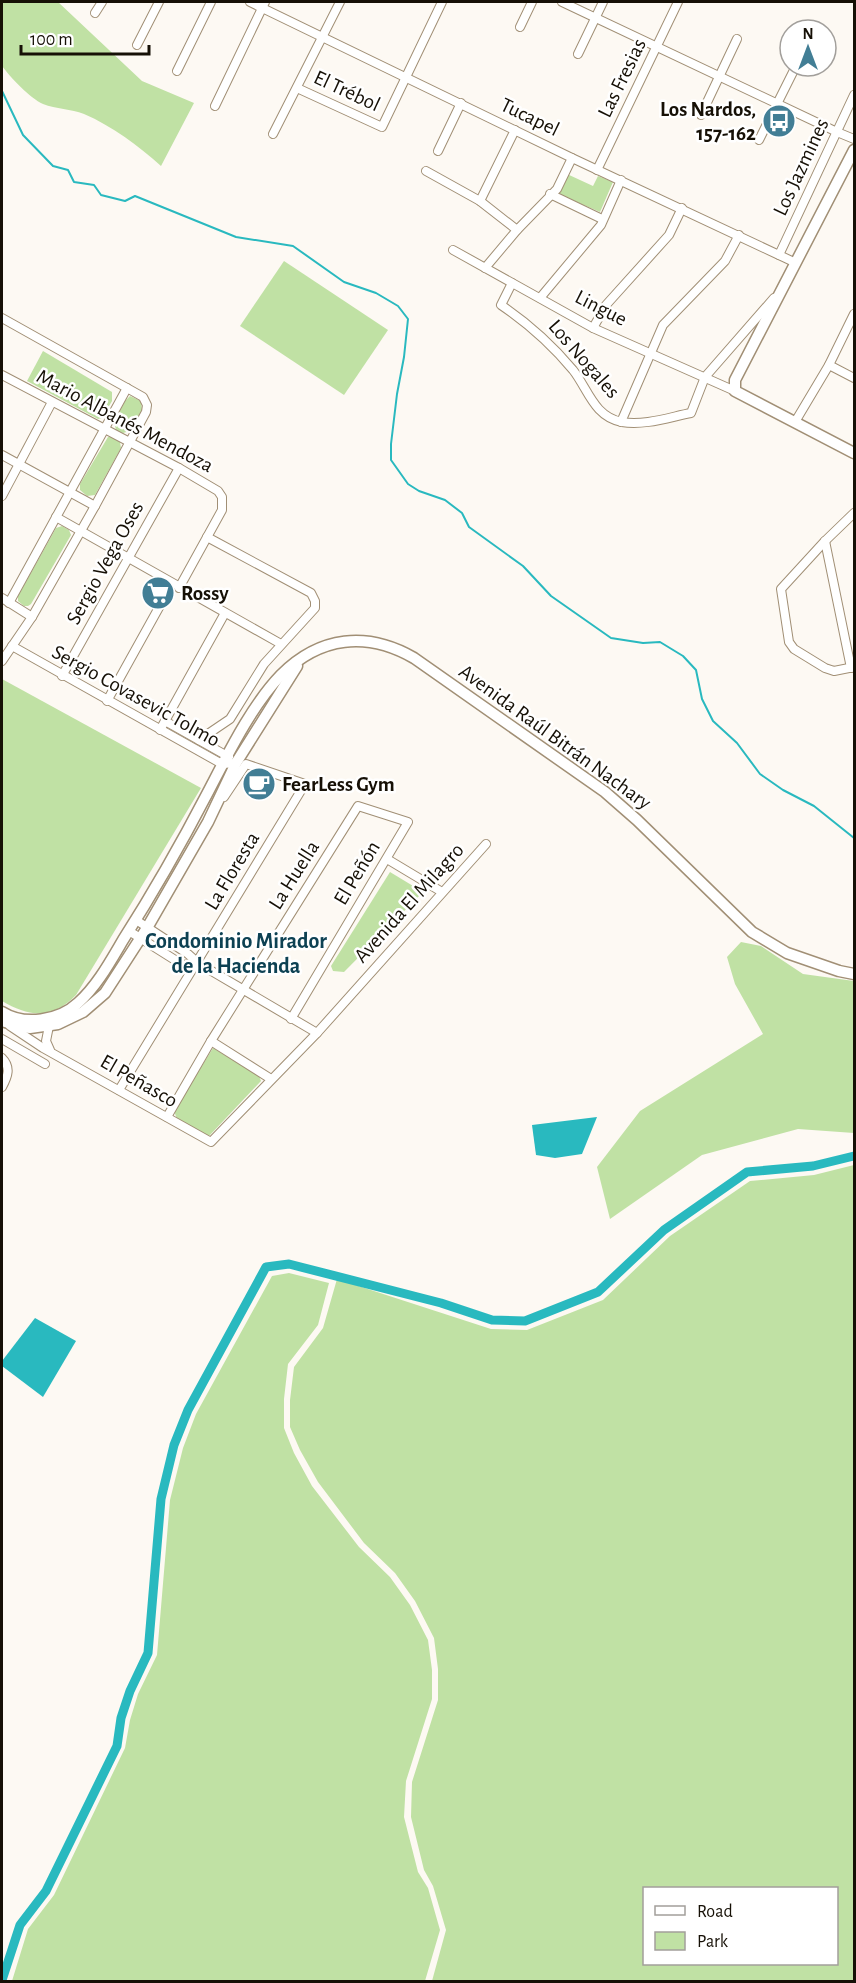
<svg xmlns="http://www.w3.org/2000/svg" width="856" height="1983" font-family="'Alegreya Sans',sans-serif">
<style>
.green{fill:#c0e1a4;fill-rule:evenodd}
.water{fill:#29b9bf}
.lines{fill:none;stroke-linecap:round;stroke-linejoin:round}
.stream{stroke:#29b9bf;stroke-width:2}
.canal{stroke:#29b9bf;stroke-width:9}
.street-casing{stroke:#a18f75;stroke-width:10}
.secondary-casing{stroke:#a18f75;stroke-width:13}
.street{stroke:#fff;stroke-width:8}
.secondary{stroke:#fff;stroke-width:10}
.labels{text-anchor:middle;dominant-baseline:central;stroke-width:5;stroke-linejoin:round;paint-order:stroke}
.street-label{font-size:21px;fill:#161006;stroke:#fff}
.poi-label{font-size:21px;font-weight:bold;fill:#161006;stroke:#fff;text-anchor:start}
.neighbourhood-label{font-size:22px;font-weight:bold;fill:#0d4153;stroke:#fff}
</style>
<rect width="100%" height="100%" fill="#fdf9f3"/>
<g class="green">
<path d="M 2,2 L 58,2 L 142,81 L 194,103 L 161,166 C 139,146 112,126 84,114 C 71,109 56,109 43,104 C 30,98 11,78 2,66 Z"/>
<path d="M 567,174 L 593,186 L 598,176 L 613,182 L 600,212 L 558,194 Z"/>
<path d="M 284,261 L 388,330 L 344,395 L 240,326 Z"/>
<path d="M 43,351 L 112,392 L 112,401 L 102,418 L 98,419 L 27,381 Z"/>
<path d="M 130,396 L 141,401 L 142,410 L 130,431 L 123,433 L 116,430 L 114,422 L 125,401 Z"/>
<path d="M 108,437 L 114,437 L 120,442 L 121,448 L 95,495 L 87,496 L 80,490 L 80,484 Z"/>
<path d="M 62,526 L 69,530 L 71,535 L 31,604 L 28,606 L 24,606 L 18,601 L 18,596 L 56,528 Z"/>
<path d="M 2,679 L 201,788 L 76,995 C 52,1020 29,1017 2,1001 Z"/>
<path d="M 390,872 L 423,892 L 344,972 L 333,971 L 331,966 Z"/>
<path d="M 741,942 L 761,946 L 803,974 L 854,981 L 854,1133 L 798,1129 L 702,1155 L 610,1219 L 597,1167 L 640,1111 L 763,1034 L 735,984 L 727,957 Z"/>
<path d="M 213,1048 L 259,1076 L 261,1081 L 209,1136 L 177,1119 L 174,1111 Z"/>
<path d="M 854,1165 L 854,1981 L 432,1981 L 446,1930 L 433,1886 L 424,1870 L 411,1817 L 412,1782 L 438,1700 L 438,1669 L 434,1638 L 415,1601 L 395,1573 L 364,1543 L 318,1482 L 300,1450 L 290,1427 L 290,1400 L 294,1367 L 323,1328 L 337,1279 L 491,1329 L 527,1330 L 603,1300 L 670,1236 L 750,1181 L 814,1175 ZM 644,1888 L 836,1888 L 836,1964 L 644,1964 Z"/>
<path d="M 289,1273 L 329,1283 L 318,1325 L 288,1364 L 284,1399 L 284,1428 L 294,1453 L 312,1486 L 359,1547 L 390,1577 L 410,1605 L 428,1640 L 432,1670 L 432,1699 L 406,1781 L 404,1817 L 418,1872 L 428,1888 L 440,1930 L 425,1981 L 12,1981 L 28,1929 L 54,1895 L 125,1748 L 130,1720 L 138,1694 L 157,1655 L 170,1500 L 183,1448 L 196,1414 L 272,1276 Z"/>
</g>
<g class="water">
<path d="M 597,1117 L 582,1154 L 555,1158 L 536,1155 L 532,1125 Z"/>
<path d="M 35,1318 L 76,1341 L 43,1397 L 2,1366 L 2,1361 Z"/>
</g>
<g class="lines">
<path class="stream" d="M 2,91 L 23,135 L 53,166 L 68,170 L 74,182 L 94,185 L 101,195 L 125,201 L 135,196 L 236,237 L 293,246 L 344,282 L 376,293 L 398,306 L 408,319 L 404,357 L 397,394 L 391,444 L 391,460 L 408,484 L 419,491 L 445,500 L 462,513 L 469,527 L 523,566 L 551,596 L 611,638 L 643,643 L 660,642 L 683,656 L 696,670 L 702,699 L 713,721 L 737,743 L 760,774 L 783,790 L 814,806 L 854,838"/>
<path class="canal" d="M 2,1980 L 20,1925 L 46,1891 L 117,1746 L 121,1718 L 130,1691 L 148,1653 L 161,1499 L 174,1445 L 188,1410 L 266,1267 L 289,1264 L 441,1303 L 492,1320 L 525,1321 L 598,1292 L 664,1230 L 747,1172 L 813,1166 L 854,1156"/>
<g class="street-casing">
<g id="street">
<path d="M 250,2 L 572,158 L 796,263"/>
<path d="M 562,2 L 837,132 L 854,139"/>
<path d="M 95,13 L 102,2"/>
<path d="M 520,27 L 532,2"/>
<path d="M 137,45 L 159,2"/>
<path d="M 578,54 L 603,2"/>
<path d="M 177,71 L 211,2"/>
<path d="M 297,88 L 382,127 L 442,2"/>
<path d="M 215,106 L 265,2"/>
<path d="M 701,115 L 737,39"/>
<path d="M 273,134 L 340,2"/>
<path d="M 759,140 L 794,70"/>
<path d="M 438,151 L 461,103"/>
<path d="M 597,170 L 678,2"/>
<path d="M 426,171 L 480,201 L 517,230"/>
<path d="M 550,194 L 602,219"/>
<path d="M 480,201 L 515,130"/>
<path d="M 453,250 L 593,328 L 735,391"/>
<path d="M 779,255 L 854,95"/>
<path d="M 485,268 L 517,230 L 557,189 L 572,158"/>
<path d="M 512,283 L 501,305 C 526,322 553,346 573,370 C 588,389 594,417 622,422 C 644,426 670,417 691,413 L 705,377 L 774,298"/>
<path d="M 540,298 L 601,225 L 621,180"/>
<path d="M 2,318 L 143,397 L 147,405 L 146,412 L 95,506 L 32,617 L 2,661"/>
<path d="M 593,328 L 606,305 L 669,235 L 682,208"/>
<path d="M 829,365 L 854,378"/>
<path d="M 2,375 L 179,468 L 218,491 L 222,497 L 222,510 L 179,588"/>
<path d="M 621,422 L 663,325 L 725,261 L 739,235"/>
<path d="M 795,422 L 829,365 L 854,314"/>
<path d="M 2,455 L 95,506"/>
<path d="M 2,496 L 52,402"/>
<path d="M 854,513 L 825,541 L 781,589 L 789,642 L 794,649 L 825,668 L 834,671 L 854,667"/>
<path d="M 56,517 L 281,644"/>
<path d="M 825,541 L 851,668"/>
<path d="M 2,598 L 32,617"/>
<path d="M 9,603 L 127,388"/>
<path d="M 12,646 L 222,764 L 236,763"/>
<path d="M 62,676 L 179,468"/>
<path d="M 107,701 L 172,584"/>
<path d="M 165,721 L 229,757"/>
<path d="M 160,730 L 225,613"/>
<path d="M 199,740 L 230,719 L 264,664 L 315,608 L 315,601 L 311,593 L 207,537"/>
<path d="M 387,859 L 442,892"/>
<path d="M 136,920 L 188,954 L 198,963 L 317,1033"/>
<path d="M 129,931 L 183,965 L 198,963"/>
<path d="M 10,1026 L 43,1048 L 211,1142 L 317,1033 L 486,844"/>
<path d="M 49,1026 L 46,1041 L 50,1050"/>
<path d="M 2,1039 L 45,1064"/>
<path d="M 211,1041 L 271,1079"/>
<path d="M 2,1058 C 11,1067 8,1076 2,1087"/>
<path d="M 119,1090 L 305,784 L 246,764 L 224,797"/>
<path d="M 167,1117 L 211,1041 L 358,806 L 408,822 L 291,1019"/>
</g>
</g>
<g class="secondary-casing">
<g id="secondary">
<path d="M 854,150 L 735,380 L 735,391 L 854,453"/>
<path d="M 2,1012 C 24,1026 59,1021 78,1003 C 97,986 110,962 123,940 C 153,893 181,844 207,794 C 227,756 251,706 281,675 C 320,636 367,631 414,658 L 605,792 L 637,820 L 752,932 L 787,953 L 839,971 L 854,974"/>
<path d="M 2,1021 L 21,1027 L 30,1028 L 58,1024 L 83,1012 L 105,993 L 147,928 L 208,822 L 236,763 L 297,666"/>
</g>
</g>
<use href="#street" class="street"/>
<use href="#secondary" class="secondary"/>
</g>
<defs>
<g id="bus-disc" transform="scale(1.725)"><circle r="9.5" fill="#427e95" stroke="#fff"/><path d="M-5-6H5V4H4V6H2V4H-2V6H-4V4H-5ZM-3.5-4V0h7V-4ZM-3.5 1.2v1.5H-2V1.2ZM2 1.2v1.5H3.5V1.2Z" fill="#fff"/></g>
<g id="supermarket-disc" transform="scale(1.725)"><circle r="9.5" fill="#427e95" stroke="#fff"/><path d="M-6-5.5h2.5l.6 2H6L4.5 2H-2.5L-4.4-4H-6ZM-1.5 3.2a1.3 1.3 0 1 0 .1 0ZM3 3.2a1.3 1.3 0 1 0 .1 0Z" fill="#fff"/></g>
<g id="cafe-disc" transform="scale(1.725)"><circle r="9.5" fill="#427e95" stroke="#fff"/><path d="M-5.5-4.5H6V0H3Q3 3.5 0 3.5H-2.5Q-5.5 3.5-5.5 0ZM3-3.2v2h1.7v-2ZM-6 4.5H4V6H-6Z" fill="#fff"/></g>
</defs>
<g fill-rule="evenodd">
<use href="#bus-disc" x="779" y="121"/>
<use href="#supermarket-disc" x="158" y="593"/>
<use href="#cafe-disc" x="259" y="784"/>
</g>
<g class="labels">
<g class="street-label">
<text transform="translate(622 78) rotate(-64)">Las Fresias</text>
<text transform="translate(347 91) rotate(25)">El Trébol</text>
<text transform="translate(530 117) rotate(26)">Tucapel</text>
<text transform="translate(801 167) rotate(-65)">Los Jazmines</text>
<text transform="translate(601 308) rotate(27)">Lingue</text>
<text transform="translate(584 359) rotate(49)">Los Nogales</text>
<text transform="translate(125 421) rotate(28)">Mario Albanés Mendoza</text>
<text transform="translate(105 563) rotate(-61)">Sergio Vega Oses</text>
<text transform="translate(136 696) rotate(29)">Sergio Covasevic Tolmo</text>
<text transform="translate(555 737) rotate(36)">Avenida Raúl Bitrán Nachary</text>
<text transform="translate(232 871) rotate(-59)">La Floresta</text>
<text transform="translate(357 873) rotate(-59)">El Peñón</text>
<text transform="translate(294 875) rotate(-58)">La Huella</text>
<text transform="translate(409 903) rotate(-48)">Avenida El Milagro</text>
<text transform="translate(139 1081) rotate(30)">El Peñasco</text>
</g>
<g class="poi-label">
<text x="756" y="109" text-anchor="end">Los Nardos,<tspan x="756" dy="24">157-162</tspan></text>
<text x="181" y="593">Rossy</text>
<text x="282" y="784">FearLess Gym</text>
</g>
<g class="neighbourhood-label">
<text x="236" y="941">Condominio Mirador<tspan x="236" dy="25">de la Hacienda</tspan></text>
</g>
</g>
<rect width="856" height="1983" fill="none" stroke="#161006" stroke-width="6"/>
<rect x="643" y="1887" width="195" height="78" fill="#ffffff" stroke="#a29f9b" stroke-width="1.5"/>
<rect x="655" y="1906" width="30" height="9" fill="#ffffff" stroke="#a29f9b" stroke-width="1.5"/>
<text x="697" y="1917" font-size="18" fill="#161006">Road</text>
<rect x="655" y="1932" width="30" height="18" fill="#c0e1a4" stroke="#a29f9b" stroke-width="1.5"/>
<text x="697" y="1947" font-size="18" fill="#161006">Park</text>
<g transform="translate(808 48)"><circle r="28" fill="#ffffff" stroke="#a29f9b" stroke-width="1.5"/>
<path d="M0-4.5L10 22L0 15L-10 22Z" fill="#427e95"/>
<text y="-9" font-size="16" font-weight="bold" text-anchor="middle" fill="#161006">N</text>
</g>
<path d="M21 45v9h128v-9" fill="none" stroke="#161006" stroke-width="3"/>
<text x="30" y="45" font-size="18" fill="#161006" stroke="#ffffff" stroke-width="4.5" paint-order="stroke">100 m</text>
</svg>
